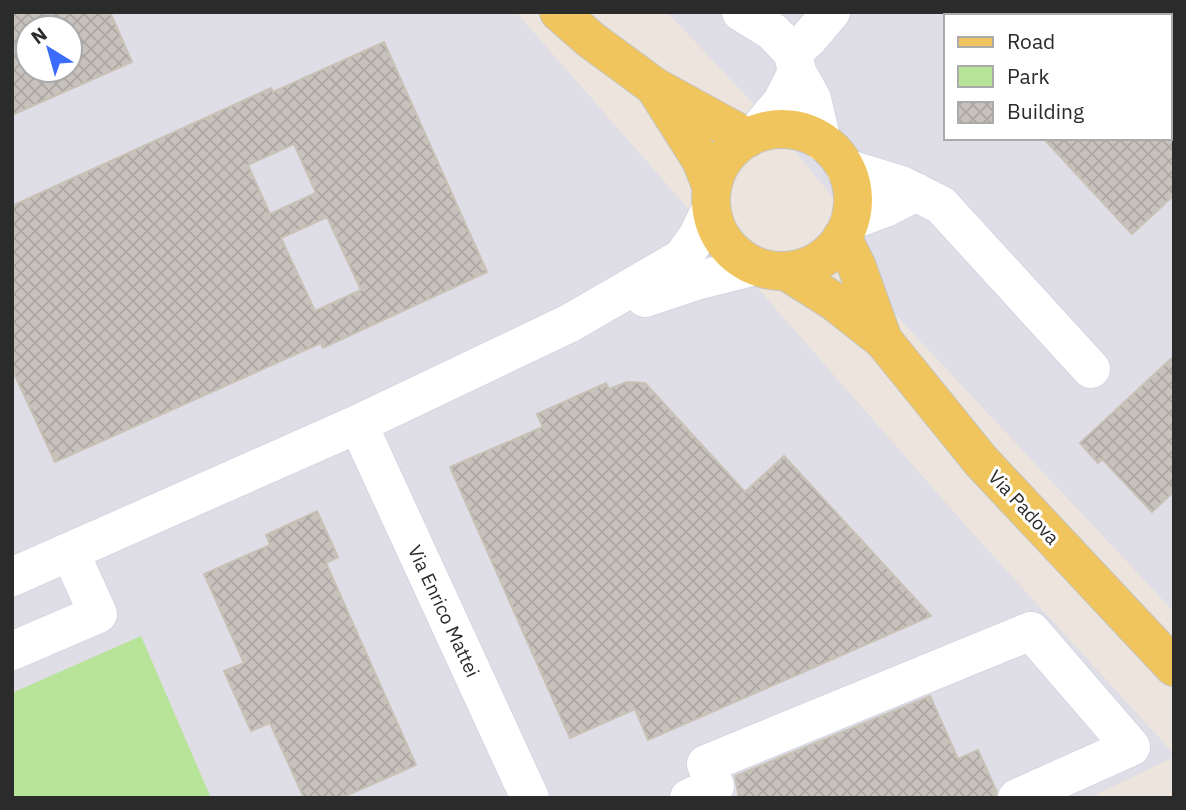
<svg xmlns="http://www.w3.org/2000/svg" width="1186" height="810" font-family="'IBM Plex Sans',sans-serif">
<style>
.industrial{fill:#dfdde5;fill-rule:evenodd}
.green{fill:#b7e499}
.building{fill:url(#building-cross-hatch);stroke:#c8c1b6;stroke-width:2;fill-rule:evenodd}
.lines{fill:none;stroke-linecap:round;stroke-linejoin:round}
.minor-casing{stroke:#d2d7e4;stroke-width:40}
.major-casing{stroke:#c4c4c4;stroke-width:40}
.minor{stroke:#fff;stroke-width:38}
.major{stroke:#f1c55d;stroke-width:38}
.labels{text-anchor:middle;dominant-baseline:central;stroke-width:6;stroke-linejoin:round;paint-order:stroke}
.street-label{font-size:19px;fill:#2b2b2b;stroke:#fff}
</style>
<defs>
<pattern id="building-cross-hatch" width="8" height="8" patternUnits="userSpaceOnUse" patternTransform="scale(1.75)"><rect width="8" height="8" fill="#c8c2bc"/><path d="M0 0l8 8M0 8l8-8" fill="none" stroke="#aca7a2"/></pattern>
</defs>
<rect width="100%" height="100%" fill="#ede5dd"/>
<g class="industrial">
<path d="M 12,12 L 516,12 L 967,527 L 1174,754 L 1174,757 L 1089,798 L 12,798 ZM 28,28 L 70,28 L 70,70 L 28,70 Z"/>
<path d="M 667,12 L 1174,12 L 1174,612 L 891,310 L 847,214 L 765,116 ZM 946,16 L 1170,16 L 1170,138 L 946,138 Z"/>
</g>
<path class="green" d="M 141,636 L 211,798 L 12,798 L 12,693 Z"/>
<g class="building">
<path d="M 12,12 L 110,12 L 132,62 L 12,115 ZM 28,28 L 70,28 L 70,70 L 28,70 Z"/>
<path d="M 384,42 L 487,272 L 323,348 L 321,343 L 55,462 L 12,369 L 12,206 L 271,88 L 273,92 ZM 294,144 L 316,193 L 270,214 L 248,165 ZM 327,217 L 361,290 L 315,311 L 281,238 Z"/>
<path d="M 1043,138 L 1174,138 L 1174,195 L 1132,234 Z"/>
<path d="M 1174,356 L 1174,491 L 1152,512 L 1102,459 L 1098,463 L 1080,443 Z"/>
<path d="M 627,382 L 645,383 L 745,492 L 784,456 L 931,616 L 648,740 L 635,709 L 570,738 L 450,467 L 543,427 L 537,414 L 606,383 L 609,389 Z"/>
<path d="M 317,511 L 338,557 L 326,563 L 416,765 L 341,798 L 304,798 L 270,723 L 251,731 L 224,671 L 244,663 L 204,574 L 270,545 L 266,535 Z"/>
<path d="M 930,696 L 958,759 L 978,750 L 997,792 L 995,798 L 739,798 L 735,776 Z"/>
</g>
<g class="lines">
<g class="minor-casing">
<g id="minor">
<path d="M 741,12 L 773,32 L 793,53 L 797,72 L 812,99 L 822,142"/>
<path d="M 793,53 L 809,38 L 831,12"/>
<path d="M 755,134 L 782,102 L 797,72"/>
<path d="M 845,168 L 901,185 L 941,205 L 1091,369"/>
<path d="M 850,221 L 885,208 L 916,192"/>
<path d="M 645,298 L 699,280 L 755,266"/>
<path d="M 358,424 L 530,798"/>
<path d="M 12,577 L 358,424 L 570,323 L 682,258 L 697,237 L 711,209"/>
<path d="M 12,651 L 98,614 L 70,552"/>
<path d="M 689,798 L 715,786 L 706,764 L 1031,631 L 1131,747 L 1017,798"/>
</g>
</g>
<g class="major-casing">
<g id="major">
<path d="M 559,12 L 591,40 L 655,87 L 748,138"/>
<path d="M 656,89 L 701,160 L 712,188"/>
<circle cx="782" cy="200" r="71"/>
<path d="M 842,237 L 857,267 L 883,340"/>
<path d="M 786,271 L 835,302 L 883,340 L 981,461 L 1174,667"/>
</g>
</g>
<use href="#minor" class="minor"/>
<use href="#major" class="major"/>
</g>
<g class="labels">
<g class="street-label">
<text transform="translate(1024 507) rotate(47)">Via Padova</text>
<text transform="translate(444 611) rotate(65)">Via Enrico Mattei</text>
</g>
</g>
<rect width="1186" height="810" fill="none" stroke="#2b2b2b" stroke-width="28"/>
<rect x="944" y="14" width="228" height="126" fill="#ffffff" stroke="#aaaaaa" stroke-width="2"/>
<rect x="958" y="37" width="35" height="10" fill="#f1c55d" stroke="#aaaaaa" stroke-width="2"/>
<text x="1007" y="49" font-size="21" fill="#2b2b2b">Road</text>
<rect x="958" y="66" width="35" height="21" fill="#b7e499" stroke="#aaaaaa" stroke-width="2"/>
<text x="1007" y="84" font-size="21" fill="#2b2b2b">Park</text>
<rect x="958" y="102" width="35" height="21" fill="url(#building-cross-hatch)" stroke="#aaaaaa" stroke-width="2"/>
<text x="1007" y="119" font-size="21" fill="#2b2b2b">Building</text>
<g transform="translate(49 49) rotate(323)"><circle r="33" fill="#ffffff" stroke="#aaaaaa" stroke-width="2"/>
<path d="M0-5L12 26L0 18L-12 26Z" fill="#3c6cfb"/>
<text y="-10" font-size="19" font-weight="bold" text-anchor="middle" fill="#2b2b2b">N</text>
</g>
</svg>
